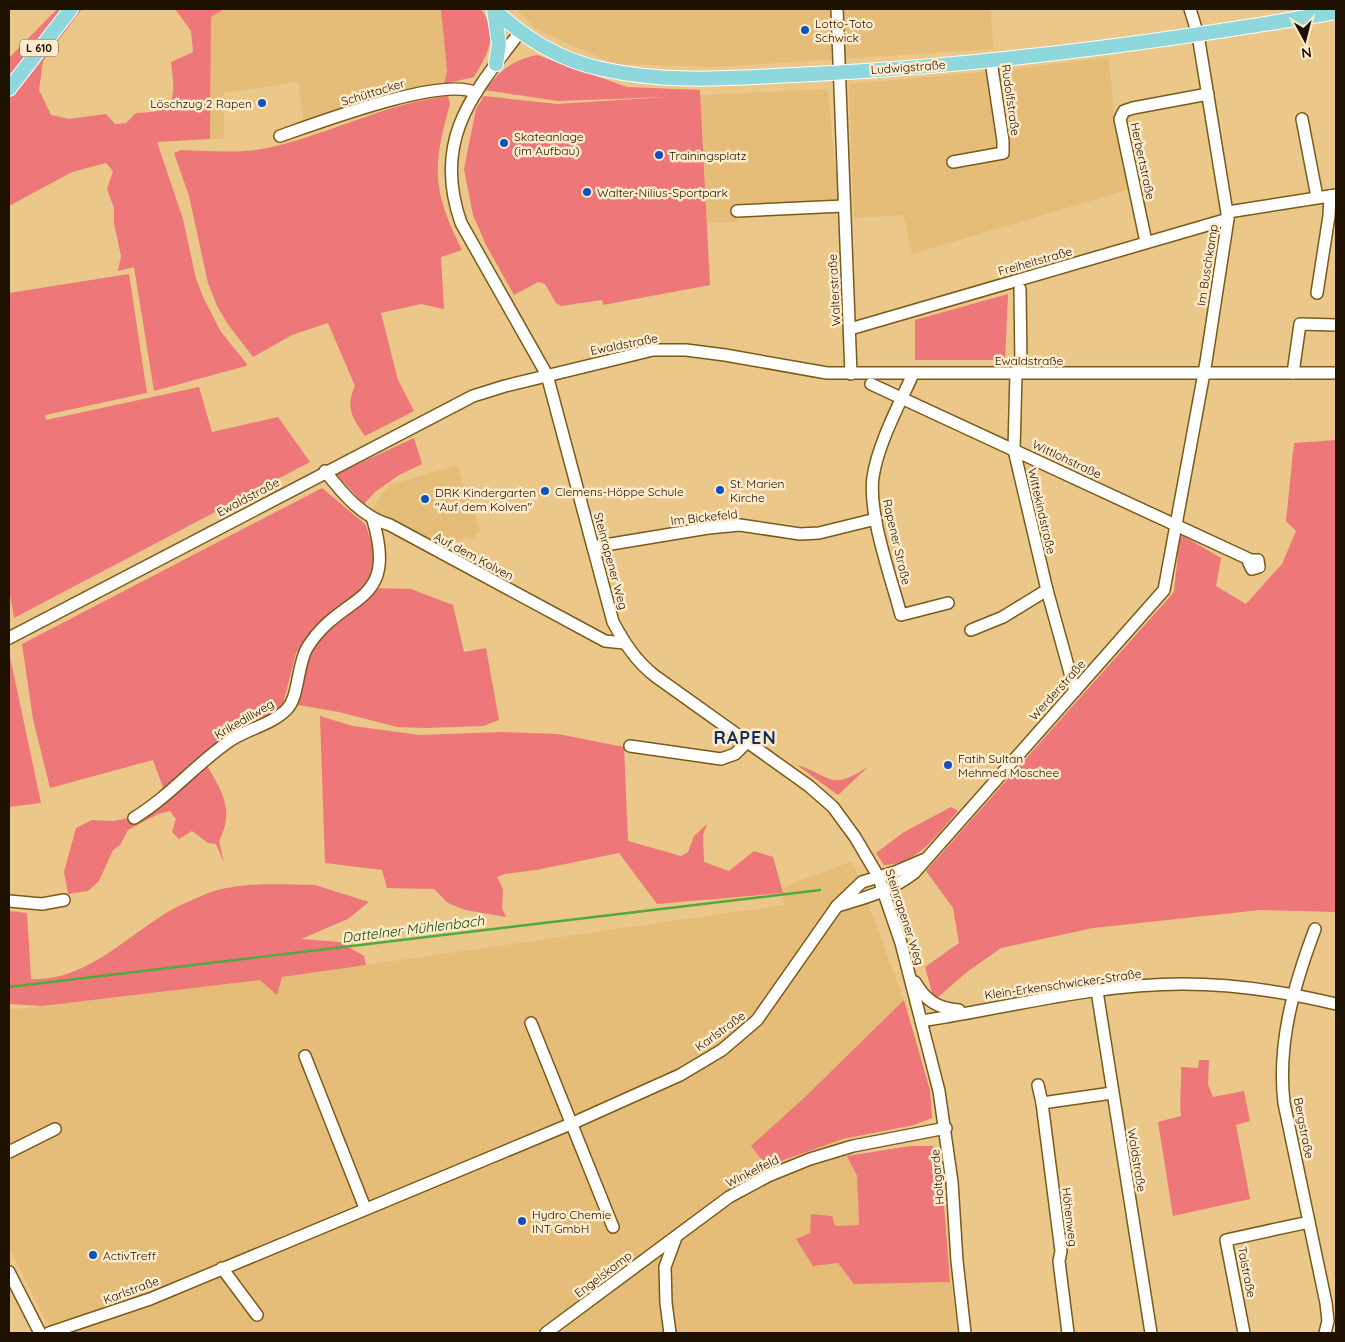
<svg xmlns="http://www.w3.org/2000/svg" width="1345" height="1342" font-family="Quicksand,sans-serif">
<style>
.built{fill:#e6bd78}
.green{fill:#ed7779}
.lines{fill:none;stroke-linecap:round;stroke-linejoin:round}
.stream{stroke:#51aa3d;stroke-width:2.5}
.minor-casing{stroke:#7a5a1a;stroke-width:14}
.major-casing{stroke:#fff;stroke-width:16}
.minor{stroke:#fff;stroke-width:11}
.major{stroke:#8ed7dc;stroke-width:14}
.poi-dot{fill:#0c51bc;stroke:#fdebcc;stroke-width:2}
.labels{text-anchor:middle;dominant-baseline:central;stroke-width:5;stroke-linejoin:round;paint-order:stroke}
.shield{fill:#fdebcc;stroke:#62523d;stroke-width:1}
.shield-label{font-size:11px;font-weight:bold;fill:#1f1100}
.poi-label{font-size:12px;fill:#1f1100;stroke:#fdebcc;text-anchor:start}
.street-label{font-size:12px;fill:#1f1100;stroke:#fdebcc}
.water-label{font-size:14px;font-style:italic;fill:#124e00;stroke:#fdebcc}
.district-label{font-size:18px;font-weight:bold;letter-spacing:1px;fill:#0f2f63;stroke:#fdebcc}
</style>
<rect width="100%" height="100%" fill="#ebc789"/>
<g class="built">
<path d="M 224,9 L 441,9 L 447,71 L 444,84 L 406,92 L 301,123 L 303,117 L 298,82 L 224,93 L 224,139 L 210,139 L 211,16 Z"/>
<path d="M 516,9 L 990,9 L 994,49 L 714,67 L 614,64 L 536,29 Z"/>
<path d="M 1108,57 L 1117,130 L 1130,189 L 912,254 L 904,215 L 854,218 L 849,84 L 1023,68 Z"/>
<path d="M 828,89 L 838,199 L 738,205 L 737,222 L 707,223 L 701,95 Z"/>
<path d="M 458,465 L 464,487 L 468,487 L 480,532 L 475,534 L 475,537 L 469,539 L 467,536 L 459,541 L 435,547 L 371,511 L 389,485 Z"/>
<path d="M 852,861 L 904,1000 L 805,1097 L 752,1146 L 767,1166 L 843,1139 L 847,1156 L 857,1176 L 859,1225 L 835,1226 L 811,1214 L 810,1233 L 797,1239 L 838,1263 L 950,1282 L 942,1196 L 957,1333 L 52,1333 L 9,1247 L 9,1010 L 260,980 L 784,905 L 782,888 Z"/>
</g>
<g class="green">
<path d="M 57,9 L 82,9 L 43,61 L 39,90 L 51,115 L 69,119 L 106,114 L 115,124 L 126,123 L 136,113 C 179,113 175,97 171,62 L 193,52 L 191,31 L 175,9 L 224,9 L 211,17 L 210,139 L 157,142 L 183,219 L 196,279 L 204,299 L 221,332 L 247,364 L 246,366 L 154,391 L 134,267 L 118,271 L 121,256 L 114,223 L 114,208 L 107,189 L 113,171 L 106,163 L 72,172 L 9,206 L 9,99 L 22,80 L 9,82 L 9,58 Z"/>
<path d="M 441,9 L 481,9 C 499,35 489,52 474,77 L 444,84 L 447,71 Z"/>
<path d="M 537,55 L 627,87 L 700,90 L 710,285 L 603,305 L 602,300 L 561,306 L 556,303 L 545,284 L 538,282 L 514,295 L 486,245 L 473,215 L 464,169 L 476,109 L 484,96 L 557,104 L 666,97 L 558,101 L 484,90 C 502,70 510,61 537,55 Z"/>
<path d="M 448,96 L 450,104 C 432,169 432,189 462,250 L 441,257 L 444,309 L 421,304 L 381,313 L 398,380 L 414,411 L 365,436 C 352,418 345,407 355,386 L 328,323 L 292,335 L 253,357 L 227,323 L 217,306 L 208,283 L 189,196 L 174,153 L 181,150 C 211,151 243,154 272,147 C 332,133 387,103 448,96 Z"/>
<path d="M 129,274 L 147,393 L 45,415 L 46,420 L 199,387 L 212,432 L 278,417 L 310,462 L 14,618 L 9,590 L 9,293 Z"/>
<path d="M 1008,294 L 1005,360 L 915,360 L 915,320 Z"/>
<path d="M 414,438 L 422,464 L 399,475 L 375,492 L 364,504 L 336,474 Z"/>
<path d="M 1336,440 L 1336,912 L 1260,910 L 1093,928 L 1001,948 L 967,972 L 937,998 L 933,996 L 925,967 L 959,943 L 953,908 L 926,871 L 1174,592 L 1180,534 L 1221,558 L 1216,586 L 1246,604 L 1282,564 L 1296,531 L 1286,521 L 1294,443 Z"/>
<path d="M 322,488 L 365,524 L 377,557 L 370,585 L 310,634 L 296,653 L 283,704 L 274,715 L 165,793 L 153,760 L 50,788 L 33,719 L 22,644 Z"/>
<path d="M 374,588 L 411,589 L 453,605 L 464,652 L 486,648 L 499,720 L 483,726 L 425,728 L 397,727 L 339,712 L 298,705 L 295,703 L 310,645 Z"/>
<path d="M 9,652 L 41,803 L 9,807 Z"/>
<path d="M 320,716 L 353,726 L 419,735 L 503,732 L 558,734 L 624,747 L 628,841 L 681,856 L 688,852 L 694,836 L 707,824 L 703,835 L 704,862 L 729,871 L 754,851 L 773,857 L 783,893 L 657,904 L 619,853 L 536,870 L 505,874 L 497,877 L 503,889 L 502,908 L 506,917 L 465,910 L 448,903 L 434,889 L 387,888 L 382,870 L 325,863 Z"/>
<path d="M 206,764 C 222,791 235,811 219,841 L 224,863 L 216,844 L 208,843 L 192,831 L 179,839 L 172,832 L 176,819 L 170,811 L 158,814 L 128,830 L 120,845 L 113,850 L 99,881 L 88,891 L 68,894 L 64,872 L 76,828 L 92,820 L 113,821 L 145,815 Z"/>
<path d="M 797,765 C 833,776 828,792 868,767 L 838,795 Z"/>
<path d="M 951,807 L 958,811 C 936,835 919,864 884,865 L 876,853 L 904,832 Z"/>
<path d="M 315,885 L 369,902 L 348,919 L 301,939 L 340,942 L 364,956 L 366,965 L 282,977 L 277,995 L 260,980 L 42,1006 L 9,1004 L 9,911 L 27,913 L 31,979 C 87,982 128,934 173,909 C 184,903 197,898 208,893 C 241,881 281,885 315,885 Z"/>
<path d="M 904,1000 L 930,1090 L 932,1118 L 914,1125 L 843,1139 L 767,1166 L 751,1146 L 805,1097 Z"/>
<path d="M 1199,1060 L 1209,1060 L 1208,1084 L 1213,1097 L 1244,1091 L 1250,1121 L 1236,1125 L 1250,1199 L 1173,1216 L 1158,1122 L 1181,1116 C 1179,1100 1182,1084 1181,1067 L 1198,1068 Z"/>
<path d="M 910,1146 L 933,1146 L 940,1155 L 950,1282 L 854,1284 L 838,1263 L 813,1266 L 796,1239 L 810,1233 L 811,1214 L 832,1216 L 835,1226 L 859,1225 L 857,1176 L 847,1156 Z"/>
</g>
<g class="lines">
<path class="stream" d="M 9,987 L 820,890"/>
<g class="minor-casing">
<g id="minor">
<path d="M 837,9 L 851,374"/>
<path d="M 520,32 C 472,95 432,140 461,223 L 547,375 L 613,622 C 625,644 636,661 655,676 L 809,786 L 833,807 L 855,837 L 878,876 L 901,943 L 939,1091 L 952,1182 L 957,1261 L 965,1333"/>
<path d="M 1302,119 L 1317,197"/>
<path d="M 280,136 C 318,123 444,75 476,93"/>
<path d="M 953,162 L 1003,153 L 1003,141 L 991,61"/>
<path d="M 737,211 L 844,206"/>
<path d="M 1228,212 L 1336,195"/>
<path d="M 1146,242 L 1120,119 L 1124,111 L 1133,108 L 1208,94"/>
<path d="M 1020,289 L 1021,366 L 1016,373 L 1014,450 L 1047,590 L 1075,691"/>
<path d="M 1317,293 L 1329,216 L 1330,196"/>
<path d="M 850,329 L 1228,219"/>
<path d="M 1293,373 L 1300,324 L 1336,325"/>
<path d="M 913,374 C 899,405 878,444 873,477 C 868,515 891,577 901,615 L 948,603"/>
<path d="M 871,384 L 1251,560 L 1258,560 L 1259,567 L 1252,569 L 1249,563 L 1251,560"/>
<path d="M 325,471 C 343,494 362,517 390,525 L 605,641 L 624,643"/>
<path d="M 593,547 L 708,528 L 740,525 L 800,534 L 819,533 L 876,519"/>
<path d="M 971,630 L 1003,617 L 1047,590"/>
<path d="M 9,638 L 473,396 L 505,386 L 653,350 L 686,350 L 725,355 L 827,373 L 1336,373"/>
<path d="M 630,746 L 721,759 L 735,754 L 746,743"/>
<path d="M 134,818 C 170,796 194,766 228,742 C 246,729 272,725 287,709 C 299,697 297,665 307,648 C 342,591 399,608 373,520"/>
<path d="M 9,901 L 42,904 L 64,900"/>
<path d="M 837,906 C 865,898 891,891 914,873 L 1164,590 L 1206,362 L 1228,219 L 1198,35 L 1190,9"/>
<path d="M 1315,929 C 1294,985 1277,1043 1284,1103 L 1326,1303 L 1328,1321 L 1325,1333"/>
<path d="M 915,982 C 925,1000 938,1009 959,1010"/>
<path d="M 1097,991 L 1151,1333"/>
<path d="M 921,1021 C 1007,1008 1094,984 1183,984 C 1235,984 1286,992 1336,1004"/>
<path d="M 531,1023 L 613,1227"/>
<path d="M 305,1056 L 365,1208"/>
<path d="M 1038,1085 L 1042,1103"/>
<path d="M 9,1152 L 55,1129"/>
<path d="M 222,1268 L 257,1315"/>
<path d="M 9,1272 L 40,1333"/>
<path d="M 49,1333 L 150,1299 L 573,1123 L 680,1075 L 722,1050 L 757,1020 L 837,906 L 862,882 L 895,872 L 923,860"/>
<path d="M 546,1333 L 729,1197 L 768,1176 L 810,1159 L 853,1146 L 946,1128"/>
<path d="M 670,1333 L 666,1303 L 665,1267 L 676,1237"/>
<path d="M 1068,1333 L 1059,1261 L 1061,1251 L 1042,1103 L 1112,1093"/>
<path d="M 1244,1333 L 1226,1240 L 1309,1222"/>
</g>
</g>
<g class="major-casing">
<g id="major">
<path d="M 494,9 C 523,38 562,61 602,69 C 672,85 744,77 814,74 C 990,65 1163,42 1336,12"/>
<path d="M 494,10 L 499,44 L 496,64"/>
<path d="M 9,89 L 71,9"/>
</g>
</g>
<use href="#minor" class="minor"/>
<use href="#major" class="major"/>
</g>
<g class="poi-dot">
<circle cx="805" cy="30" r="5"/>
<circle cx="262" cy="103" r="5"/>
<circle cx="504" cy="143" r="5"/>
<circle cx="659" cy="155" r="5"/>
<circle cx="587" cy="192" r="5"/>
<circle cx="720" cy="490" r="5"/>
<circle cx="545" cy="491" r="5"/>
<circle cx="425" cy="499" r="5"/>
<circle cx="948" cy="765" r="5"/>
<circle cx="522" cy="1221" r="5"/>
<circle cx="93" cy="1255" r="5"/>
</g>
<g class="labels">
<rect class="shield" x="20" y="39.5" width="38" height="17" rx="4"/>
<g class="shield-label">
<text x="39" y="48">L 610</text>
</g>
<g class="poi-label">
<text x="815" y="23">Lotto-Toto<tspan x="815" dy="14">Schwick</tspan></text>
<text x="252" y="103" text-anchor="end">Löschzug 2 Rapen</text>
<text x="514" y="136">Skateanlage<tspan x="514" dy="14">(im Aufbau)</tspan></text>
<text x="669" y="155">Trainingsplatz</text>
<text x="597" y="192">Walter-Nilius-Sportpark</text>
<text x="730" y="483">St. Marien<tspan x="730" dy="14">Kirche</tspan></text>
<text x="555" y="491">Clemens-Höppe Schule</text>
<text x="435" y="492">DRK Kindergarten<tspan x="435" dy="14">"Auf dem Kolven"</tspan></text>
<text x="958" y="758">Fatih Sultan<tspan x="958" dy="14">Mehmed Moschee</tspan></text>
<text x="532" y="1214">Hydro Chemie<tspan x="532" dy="14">INT GmbH</tspan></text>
<text x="103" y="1255">ActivTreff</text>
</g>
<g class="street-label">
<text transform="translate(908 67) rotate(-4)">Ludwigstraße</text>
<text transform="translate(373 92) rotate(-17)">Schüttacker</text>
<text transform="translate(1011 100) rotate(82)">Rudolfstraße</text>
<text transform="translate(1143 161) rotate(78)">Herbertstraße</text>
<text transform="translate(1035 261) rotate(-16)">Freiheitstraße</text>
<text transform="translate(1207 265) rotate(-81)">Im Buschkamp</text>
<text transform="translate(834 290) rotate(-93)">Walterstraße</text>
<text transform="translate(624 344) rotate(-11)">Ewaldstraße</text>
<text x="1029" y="360">Ewaldstraße</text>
<text transform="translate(1067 459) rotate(25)">Wittlohstraße</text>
<text transform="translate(248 497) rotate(-28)">Ewaldstraße</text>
<text transform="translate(1042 511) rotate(77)">Wittekindstraße</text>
<text transform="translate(704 517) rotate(-6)">Im Bickefeld</text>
<text transform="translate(897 542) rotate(77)">Rapener Straße</text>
<text transform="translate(474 556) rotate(28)">Auf dem Kolven</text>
<text transform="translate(611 561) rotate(75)">Steinrapener Weg</text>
<text transform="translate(1057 690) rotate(-48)">Werderstraße</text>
<text transform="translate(244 719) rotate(-30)">Krikedillweg</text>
<text transform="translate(905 917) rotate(72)">Steinrapener Weg</text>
<text transform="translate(1063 984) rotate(-8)">Klein-Erkenschwicker-Straße</text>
<text transform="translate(720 1031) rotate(-36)">Karlstraße</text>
<text transform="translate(1304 1128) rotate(79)">Bergstraße</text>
<text transform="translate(1137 1160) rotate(81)">Waldstraße</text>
<text transform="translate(752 1171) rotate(-26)">Winkelfeld</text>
<text transform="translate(937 1177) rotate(-95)">Holtgarde</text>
<text transform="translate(1070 1217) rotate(83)">Höhenweg</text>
<text transform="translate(1247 1272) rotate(79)">Talstraße</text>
<text transform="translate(603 1274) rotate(-37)">Engelskamp</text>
<text transform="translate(131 1290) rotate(-20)">Karlstraße</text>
</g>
<g class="water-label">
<text transform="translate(413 929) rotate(-7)">Dattelner Mühlenbach</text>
</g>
<g class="district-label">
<text x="745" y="737">RAPEN</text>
</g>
</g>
<rect width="1345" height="1342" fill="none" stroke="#1f1100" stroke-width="20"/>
<g transform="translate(1305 40) rotate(173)" stroke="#fdebcc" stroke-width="4" paint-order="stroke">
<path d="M0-4L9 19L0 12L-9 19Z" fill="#1f1100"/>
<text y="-8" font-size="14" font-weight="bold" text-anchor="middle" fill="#1f1100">N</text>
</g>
</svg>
